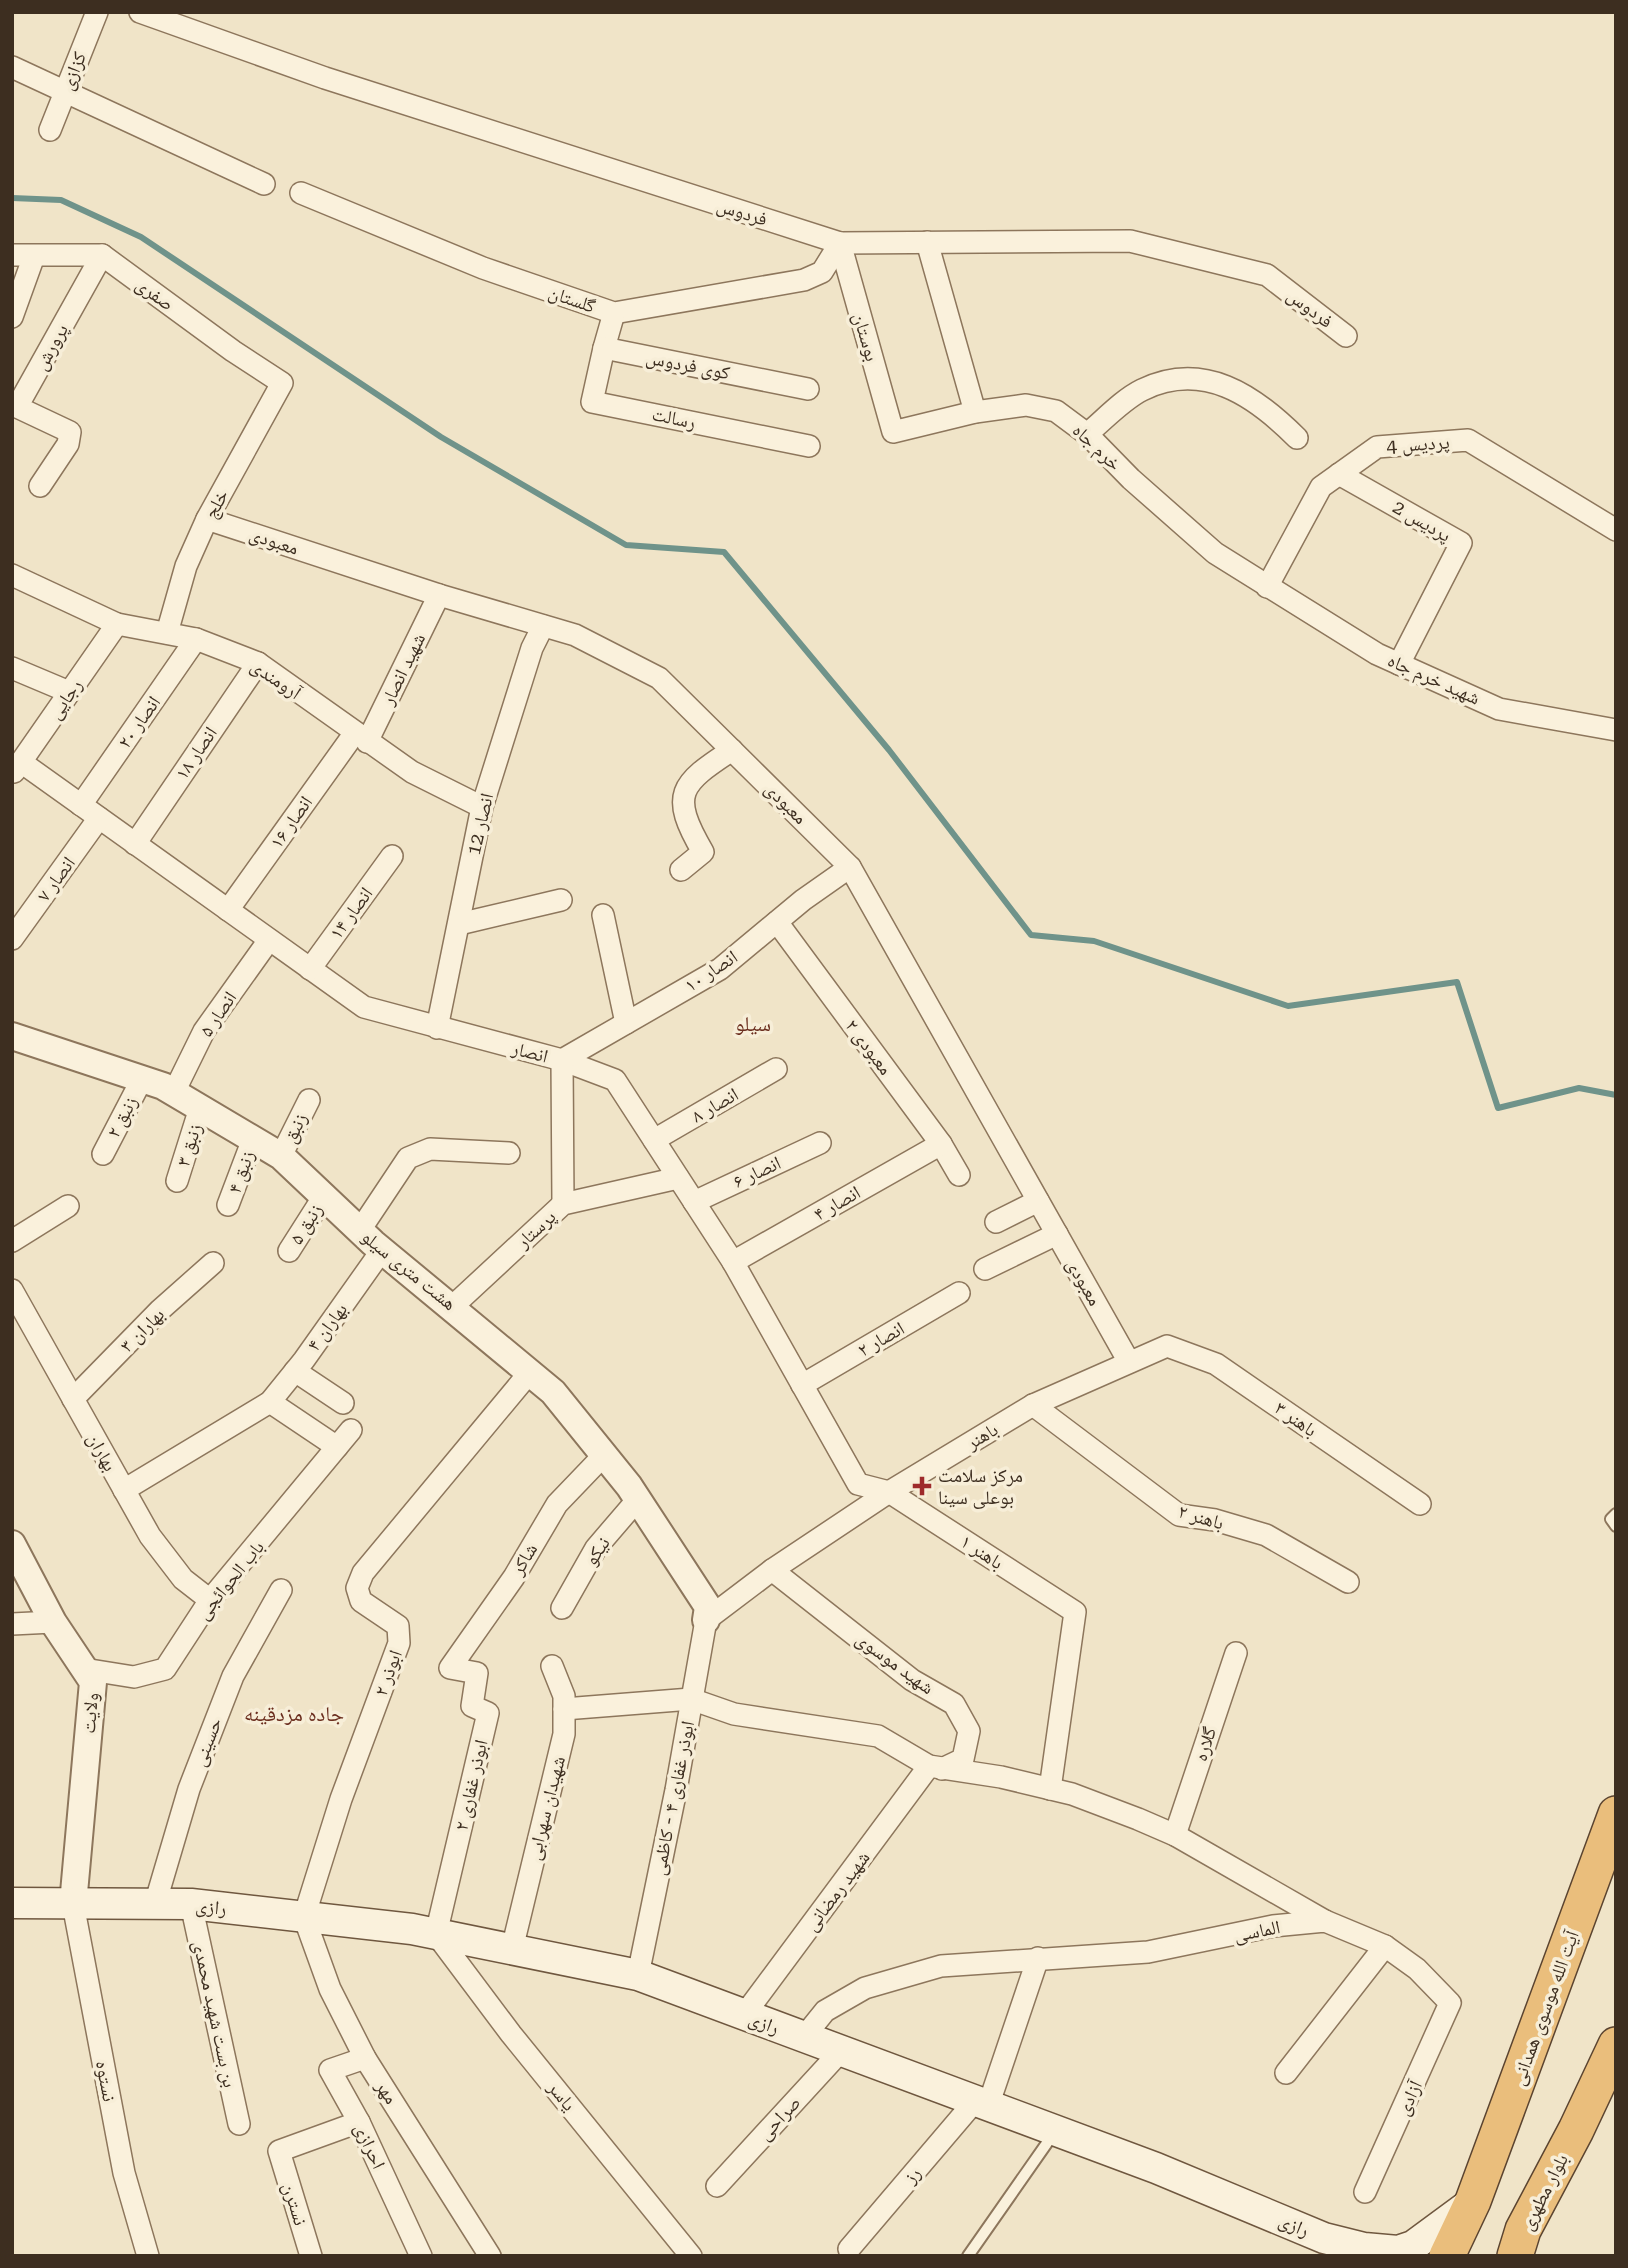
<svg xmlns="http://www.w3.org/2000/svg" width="1628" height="2268" font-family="'Roboto Serif','Noto Naskh Arabic',serif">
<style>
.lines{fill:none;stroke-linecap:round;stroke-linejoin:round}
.stream{stroke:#6f938a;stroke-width:6}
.service-casing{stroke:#8d765c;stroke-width:14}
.minor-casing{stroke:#8d765c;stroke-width:24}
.tertiary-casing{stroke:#8d765c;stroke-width:30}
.secondary-casing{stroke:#6f573f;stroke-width:33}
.trunk-casing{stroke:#5b4430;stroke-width:38}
.service{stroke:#faf1dc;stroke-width:10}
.minor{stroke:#faf1dc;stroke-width:21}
.tertiary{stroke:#faf1dc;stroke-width:26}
.secondary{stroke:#faf1dc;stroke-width:30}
.trunk{stroke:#eabe7c;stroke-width:35}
.poi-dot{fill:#9e2a2b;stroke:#f7eed8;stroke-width:2.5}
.labels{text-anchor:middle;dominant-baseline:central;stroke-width:7;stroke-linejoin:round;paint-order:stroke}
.street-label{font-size:19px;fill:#3d2e20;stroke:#f7eed8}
.poi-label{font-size:19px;fill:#3d2e20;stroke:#f7eed8;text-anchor:start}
.neighbourhood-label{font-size:21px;fill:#6b2e1e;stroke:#f7eed8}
</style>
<rect width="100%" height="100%" fill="#f0e4c8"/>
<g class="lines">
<path class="stream" d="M 12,198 L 61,200 L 141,237 L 441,437 L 626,545 L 724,552 L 889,750 L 1031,935 L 1094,941 L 1288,1006 L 1457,982 L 1498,1108 L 1579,1088 L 1616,1095"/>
<g class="service-casing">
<g id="service">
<path d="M 1616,1514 L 1611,1519 L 1616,1526"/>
<path d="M 968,2256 L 1054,2133"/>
</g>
</g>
<g class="minor-casing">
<g id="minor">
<path d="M 140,12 L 325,78 L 840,243 L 1130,241 L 1267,275 L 1346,336"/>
<path d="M 12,67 L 264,184"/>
<path d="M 50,130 L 97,12"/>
<path d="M 301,193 L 483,268 L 614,313 L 804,280 L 822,272 L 840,243"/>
<path d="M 927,242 L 975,412"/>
<path d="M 840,243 L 893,432 L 975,412 L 1026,405 L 1056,411 L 1087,434 L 1131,479 L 1215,553 L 1377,654 L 1499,709 L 1616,730"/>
<path d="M 12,255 L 102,255 L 233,351 L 282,383 L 207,519 L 186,566 L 167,633"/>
<path d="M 614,313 L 604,348 L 808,389"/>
<path d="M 12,317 L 34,256"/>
<path d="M 604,348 L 592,402 L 809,446"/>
<path d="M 1087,434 C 1104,420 1122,400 1142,390 C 1203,360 1254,395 1297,438"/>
<path d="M 1339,474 L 1461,543 L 1399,664"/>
<path d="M 40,486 L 68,444 L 70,432 L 17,407 L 102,255"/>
<path d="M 207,519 L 439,595 L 575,635 L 659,678 L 850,867 L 1129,1362"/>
<path d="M 12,575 L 117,624 L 196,639 L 258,663 L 412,772 L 482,807"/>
<path d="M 1267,587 L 1321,487 L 1377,447 L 1468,440 L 1616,530"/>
<path d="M 12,668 L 69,692"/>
<path d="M 367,742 L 439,595"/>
<path d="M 21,762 L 364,1007 L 562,1060 L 615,1080 L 733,1262 L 858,1484 L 889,1492 L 1075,1612 L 1050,1789"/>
<path d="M 14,772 L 117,624"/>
<path d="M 81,805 L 196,639"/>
<path d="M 135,844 L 258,663"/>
<path d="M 681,870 L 703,852 C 669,794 680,784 732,750"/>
<path d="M 228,910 L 354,734"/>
<path d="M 603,915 L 626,1023"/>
<path d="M 777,922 L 941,1144 L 959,1175"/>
<path d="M 459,924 L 561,900"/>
<path d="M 12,939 L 99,818"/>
<path d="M 310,969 L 392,856"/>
<path d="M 437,1028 L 482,807 L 532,648 L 543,626"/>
<path d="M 562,1060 L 720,969 L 803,900 L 850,867"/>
<path d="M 562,1060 L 563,1204"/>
<path d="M 174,1092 L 204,1031 L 269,940"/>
<path d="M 654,1140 L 776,1069"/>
<path d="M 103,1154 L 142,1079"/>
<path d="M 281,1156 L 309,1100"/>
<path d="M 177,1181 L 200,1108"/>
<path d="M 694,1202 L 820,1143"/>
<path d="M 228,1205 L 253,1139"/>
<path d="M 996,1222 L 1038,1201"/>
<path d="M 360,1230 L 408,1158 L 430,1149 L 509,1153"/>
<path d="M 12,1241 L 68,1206"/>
<path d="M 289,1251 L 324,1196"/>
<path d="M 733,1262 L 941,1144"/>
<path d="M 985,1269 L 1057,1234"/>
<path d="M 12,1290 L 150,1536 L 183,1579 L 210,1600"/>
<path d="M 453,1306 L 563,1204 L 678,1178"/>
<path d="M 295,1371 L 343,1403"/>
<path d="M 802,1385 L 959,1293"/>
<path d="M 73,1399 L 160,1310 L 213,1263"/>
<path d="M 270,1402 L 337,1447"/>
<path d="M 1033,1405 L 1179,1515 L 1215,1520 L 1266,1535 L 1348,1582"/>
<path d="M 604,1455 L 557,1504 L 514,1577 L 450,1668 L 477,1673 L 472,1706 L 488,1713 L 436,1934 L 511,2034 L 691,2256"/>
<path d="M 124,1490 L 270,1402 L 304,1360 L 382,1250"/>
<path d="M 772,1570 L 912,1680 L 954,1704 L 969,1731 L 963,1759 L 942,1769"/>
<path d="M 562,1608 L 596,1548 L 638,1499"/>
<path d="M 12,1624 L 53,1622"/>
<path d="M 84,1669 L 134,1677 L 165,1669 L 210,1600 L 351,1430"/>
<path d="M 564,1709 L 691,1699 L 734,1714 L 878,1736 L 929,1766 L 1001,1777 L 1072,1794 L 1138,1819 L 1175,1835 L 1325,1921"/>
<path d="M 1175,1835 L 1236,1653"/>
<path d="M 73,1904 L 124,2173 L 148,2256"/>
<path d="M 155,1904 L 189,1789 L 233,1676 L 281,1590"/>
<path d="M 191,1904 L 239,2124"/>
<path d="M 512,1949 L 564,1734 L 564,1696 L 552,1666"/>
<path d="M 638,1975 L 676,1790 L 706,1620 L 772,1570 L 889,1492 L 1033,1405 L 1167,1346 L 1216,1364 L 1420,1504"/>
<path d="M 744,2015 L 929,1766"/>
<path d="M 804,2037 L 825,2011 L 865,1988 L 941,1966 L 1148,1952 L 1273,1926 L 1325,1921 L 1385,1946 L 1417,1969 L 1450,2003 L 1365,2192"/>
<path d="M 365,2058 L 330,2070 L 359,2122 L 421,2256"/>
<path d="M 1286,2073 L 1385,1946"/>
<path d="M 988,2106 L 1038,1958"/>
<path d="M 717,2186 L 841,2051"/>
<path d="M 849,2249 L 975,2101"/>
<path d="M 311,2256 L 279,2151 L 359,2122"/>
<path d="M 490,2256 L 365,2058 L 330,1989 L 304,1917 L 341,1799 L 399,1643 L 398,1626 L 361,1601 L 357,1588 L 363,1573 L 530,1372"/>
</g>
</g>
<g class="tertiary-casing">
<g id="tertiary">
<path d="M 12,1036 L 163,1086 L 281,1156 L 373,1243 L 553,1392 L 629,1486 L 708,1607 L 706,1620"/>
<path d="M 12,1544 L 53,1622 L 93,1682 L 73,1904"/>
</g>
</g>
<g class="secondary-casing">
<path id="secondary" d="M 12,1903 L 191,1904 L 412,1929 L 638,1975 L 1156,2168 L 1324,2238 L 1364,2248 L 1398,2251 L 1413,2246 L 1470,2204"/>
</g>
<g class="trunk-casing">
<g id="trunk">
<path d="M 1447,2256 L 1473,2201 L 1616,1814"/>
<path d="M 1515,2256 L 1523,2230 L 1576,2130 L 1616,2045"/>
</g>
</g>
<use href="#service" class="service"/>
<use href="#minor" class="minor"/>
<use href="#tertiary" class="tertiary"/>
<use href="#secondary" class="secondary"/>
<use href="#trunk" class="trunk"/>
</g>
<path class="poi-dot" d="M918.5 1475.5h7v7h7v7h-7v7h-7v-7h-7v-7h7z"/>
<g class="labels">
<g class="street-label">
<text transform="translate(73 71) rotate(-68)">کزازی</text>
<text transform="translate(742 212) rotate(17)">فردوس</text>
<text transform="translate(155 294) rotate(36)">صفری</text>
<text transform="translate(572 299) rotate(19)">گلستان</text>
<text transform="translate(1310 308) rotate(37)">فردوس</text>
<text transform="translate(866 337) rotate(74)">بوستان</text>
<text transform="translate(51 347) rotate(-61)">پرورش</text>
<text transform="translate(688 365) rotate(11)">کوی فردوس</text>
<text transform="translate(674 418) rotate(12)">رسالت</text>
<text transform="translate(1418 444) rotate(-4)">پردیس 4</text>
<text transform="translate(1097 447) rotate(43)">خرم جاه</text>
<text transform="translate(216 504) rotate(-61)">خلج</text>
<text transform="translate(1422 521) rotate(30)">پردیس 2</text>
<text transform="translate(274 541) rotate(18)">معبودی</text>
<text transform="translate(403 669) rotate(-64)">شهید انصار</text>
<text transform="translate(276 679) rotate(34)">آرومندی</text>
<text transform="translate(1434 679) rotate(24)">شهید خرم جاه</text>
<text transform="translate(65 699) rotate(-55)">رجایی</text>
<text transform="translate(139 722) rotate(-55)">انصار ۲۰</text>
<text transform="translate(196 753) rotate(-56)">انصار ۱۸</text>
<text transform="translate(786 803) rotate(45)">معبودی</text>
<text transform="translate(291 822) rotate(-55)">انصار ۱۶</text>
<text transform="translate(480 824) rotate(-77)">انصار 12</text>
<text transform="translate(56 879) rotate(-54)">انصار ۷</text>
<text transform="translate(351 913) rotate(-54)">انصار ۱۴</text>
<text transform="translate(711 971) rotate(-34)">انصار ۱۰</text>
<text transform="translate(218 1014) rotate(-56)">انصار ۵</text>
<text transform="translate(869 1047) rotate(53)">معبودی ۲</text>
<text transform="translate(530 1052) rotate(14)">انصار</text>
<text transform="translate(715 1105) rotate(-30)">انصار ۸</text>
<text transform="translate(122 1117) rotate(-62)">زنبق ۲</text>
<text transform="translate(295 1128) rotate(-64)">زنبق</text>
<text transform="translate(189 1145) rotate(-72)">زنبق ۳</text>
<text transform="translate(241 1172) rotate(-70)">زنبق ۴</text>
<text transform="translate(757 1172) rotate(-25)">انصار ۶</text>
<text transform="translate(837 1203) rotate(-30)">انصار ۴</text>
<text transform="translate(306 1224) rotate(-58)">زنبق ۵</text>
<text transform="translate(536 1229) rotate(-43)">پرستار</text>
<text transform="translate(409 1270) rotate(39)">هشت متری سیلو</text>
<text transform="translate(1084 1282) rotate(60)">معبودی</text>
<text transform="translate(327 1327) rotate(-54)">بهاران ۴</text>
<text transform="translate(142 1330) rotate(-45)">بهاران ۳</text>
<text transform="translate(881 1339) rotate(-30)">انصار ۲</text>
<text transform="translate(1296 1419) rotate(35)">باهنر ۳</text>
<text transform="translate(982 1436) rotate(-31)">باهنر</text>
<text transform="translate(102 1452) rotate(61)">بهاران</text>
<text transform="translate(1201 1517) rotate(16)">باهنر ۲</text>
<text transform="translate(597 1551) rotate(-56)">نیکو</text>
<text transform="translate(982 1552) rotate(33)">باهنر ۱</text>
<text transform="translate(524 1559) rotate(-59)">شاکر</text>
<text transform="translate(230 1580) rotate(-51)">باب الحوائجی</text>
<text transform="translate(895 1663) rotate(36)">شهید موسوی</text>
<text transform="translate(388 1673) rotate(-70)">ابوذر ۲</text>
<text transform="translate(90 1713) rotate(-85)">ولایت</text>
<text transform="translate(207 1742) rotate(-69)">حسینی</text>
<text transform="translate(1205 1744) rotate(-72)">گلاره</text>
<text transform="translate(471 1785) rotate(-77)">ابوذر غفاری ۲</text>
<text transform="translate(673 1798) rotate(-79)">ابوذر غفاری ۴ - کاظمی</text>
<text transform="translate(546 1808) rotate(-76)">شهیدان سهرابی</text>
<text transform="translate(837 1891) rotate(-53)">شهید رمضانی</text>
<text transform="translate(211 1907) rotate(6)">رازی</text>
<text transform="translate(1257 1931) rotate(-11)">الماسی</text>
<text transform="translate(1545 2008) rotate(-70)">آیت الله موسوی همدانی</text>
<text transform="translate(215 2014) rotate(78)">بن بست شهید محمدی</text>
<text transform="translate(764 2023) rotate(21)">رازی</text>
<text transform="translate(106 2081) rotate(79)">نستوه</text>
<text transform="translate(387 2092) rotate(57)">مهر</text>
<text transform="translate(562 2096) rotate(51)">یاسر</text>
<text transform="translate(1409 2098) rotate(-65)">آزادی</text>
<text transform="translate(779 2118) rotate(-47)">صراحی</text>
<text transform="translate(370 2146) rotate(65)">احرازی</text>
<text transform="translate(912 2175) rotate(-50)">رز</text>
<text transform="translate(1544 2192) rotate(-63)">بلوار مطهری</text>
<text transform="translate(295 2204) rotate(73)">نسترن</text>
<text transform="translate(1294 2225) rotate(23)">رازی</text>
</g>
<g class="poi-label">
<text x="938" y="1475">مرکز سلامت<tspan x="938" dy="22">بوعلی سینا</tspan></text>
</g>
<g class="neighbourhood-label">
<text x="753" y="1024">سیلو</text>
<text x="294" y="1714">جاده مزدقینه</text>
</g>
</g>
<rect width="1628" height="2268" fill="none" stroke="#3d2e20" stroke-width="28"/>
</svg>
